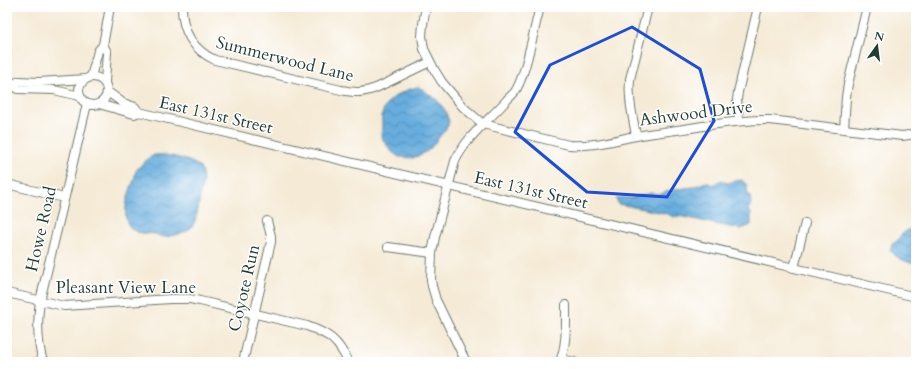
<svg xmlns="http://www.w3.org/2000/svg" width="923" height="369" font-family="Cardo,serif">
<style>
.water{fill:url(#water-waves);stroke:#447588}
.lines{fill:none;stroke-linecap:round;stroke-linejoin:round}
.minor-casing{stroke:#6a7a6c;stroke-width:10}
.minor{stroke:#fff;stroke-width:8}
.marked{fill:none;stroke:#1d4ed8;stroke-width:3;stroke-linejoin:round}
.labels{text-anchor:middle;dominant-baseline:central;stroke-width:3;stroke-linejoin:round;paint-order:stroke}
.street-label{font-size:17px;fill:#1f3d34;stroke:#fff}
</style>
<defs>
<pattern id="water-waves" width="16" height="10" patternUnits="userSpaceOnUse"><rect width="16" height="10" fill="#68addd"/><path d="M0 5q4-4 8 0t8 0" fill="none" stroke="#558eb4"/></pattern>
</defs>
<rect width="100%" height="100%" fill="#fff"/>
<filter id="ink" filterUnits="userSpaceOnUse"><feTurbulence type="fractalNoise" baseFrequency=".025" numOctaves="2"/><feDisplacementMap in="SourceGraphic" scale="8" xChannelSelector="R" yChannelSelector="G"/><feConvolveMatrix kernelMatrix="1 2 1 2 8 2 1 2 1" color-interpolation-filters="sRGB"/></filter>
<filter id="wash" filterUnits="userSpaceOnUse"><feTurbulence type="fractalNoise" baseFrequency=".012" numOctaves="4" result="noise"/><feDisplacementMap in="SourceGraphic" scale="16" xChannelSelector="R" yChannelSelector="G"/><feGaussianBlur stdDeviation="0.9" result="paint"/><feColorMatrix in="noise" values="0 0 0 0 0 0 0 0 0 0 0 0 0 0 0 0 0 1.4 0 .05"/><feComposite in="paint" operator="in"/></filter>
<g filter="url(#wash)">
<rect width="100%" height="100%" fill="#f5ead5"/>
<g class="water">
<path d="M 418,87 L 424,90 L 430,95 L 436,99 L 445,110 L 449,121 L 448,126 L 429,150 L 418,156 L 413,158 L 399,157 L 391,151 L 381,137 C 381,133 382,129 382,124 C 382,121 381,118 382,115 C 385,99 403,90 418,87 Z"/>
<path d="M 154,155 C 157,155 160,154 163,155 C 171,155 195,161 200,168 C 205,175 202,187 200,195 C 199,205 197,222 190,229 C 186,233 180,233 176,235 C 172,235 168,237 164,237 C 161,237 158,235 155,234 C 149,233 143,234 137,232 C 117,224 128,194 134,180 C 135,177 134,174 136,171 C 141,164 146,160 154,155 Z"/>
<path d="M 721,180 L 727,183 L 735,181 L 742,180 L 747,185 L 747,192 L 750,196 L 751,203 L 749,209 L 751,214 L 751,225 L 741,229 L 719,225 L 689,218 L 678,216 L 673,217 L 668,214 L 659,212 L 618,204 L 616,199 L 622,197 L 631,198 L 651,193 L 660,194 L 671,190 L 693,187 L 706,182 L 713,185 Z"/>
<path d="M 916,224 L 916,263 C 905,263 897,258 890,250 L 892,244 L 896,242 L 901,235 Z"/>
</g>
</g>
<g filter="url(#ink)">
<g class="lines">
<g class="minor-casing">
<g id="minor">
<path d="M 182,7 C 182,31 193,50 215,60 L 341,90 C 356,93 362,93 376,88 L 430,62"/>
<path d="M 426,7 L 423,24 L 422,36 L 424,49 L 435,71 L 442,82 L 463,107 L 483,124 L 569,145 C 592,147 614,140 636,136 C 658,132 680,130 703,126 C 725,123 747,119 770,120 L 902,136 L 916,134"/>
<path d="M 103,45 L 107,52 L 105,82"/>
<circle cx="93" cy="91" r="14"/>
<path d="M 91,77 L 98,51 L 103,45 L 110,7"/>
<path d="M 7,83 L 12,85 L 18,89 L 54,90 L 80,96"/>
<path d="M 12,85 L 19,81 L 39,82 L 86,79"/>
<path d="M 108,92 L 123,103 L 135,107 L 139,112"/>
<path d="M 99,104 L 134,114 L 139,112 L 916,297"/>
<path d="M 739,121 L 737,100 L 738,92 L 758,7"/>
<path d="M 844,129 L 846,97 L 848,84 L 867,7"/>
<path d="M 636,136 C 633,117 628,99 630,79 L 648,7"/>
<path d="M 7,184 L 64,198"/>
<path d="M 388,247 L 432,253"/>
<path d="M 794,268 L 805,223"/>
<path d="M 7,293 L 64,306 L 170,299 L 190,299 L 200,301 L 307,326 C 329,334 338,340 348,362"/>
<path d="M 561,359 L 574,362"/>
<path d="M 43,362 C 37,341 37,322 40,301 L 87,104"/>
<path d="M 243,362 L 271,242 L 271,236 L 267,221"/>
<path d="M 466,362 L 436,300 L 432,286 L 431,280 L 432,253 L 435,237 L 455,161 C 467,136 488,121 506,101 C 509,97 514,94 516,90 C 523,78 526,64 529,52 C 533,37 536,22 540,7"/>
<path d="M 560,362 C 567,343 566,324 566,305"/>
</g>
</g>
<use href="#minor" class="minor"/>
</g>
</g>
<path class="marked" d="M 632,27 L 700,69 L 714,121 L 667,197 L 587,192 L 515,132 L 550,65 Z"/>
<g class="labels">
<g class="street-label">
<text transform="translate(285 59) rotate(14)">Summerwood Lane</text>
<text transform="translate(696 113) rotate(-7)">Ashwood Drive</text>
<text transform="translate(216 115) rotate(13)">East 131st Street</text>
<text transform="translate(531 190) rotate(13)">East 131st Street</text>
<text transform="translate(41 229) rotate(-77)">Howe Road</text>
<text x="126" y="287">Pleasant View Lane</text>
<text transform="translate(244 288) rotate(-77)">Coyote Run</text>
</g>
</g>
<rect width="923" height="369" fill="none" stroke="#fff" stroke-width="24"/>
<g transform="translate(877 46) rotate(14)" stroke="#ffffff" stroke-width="3" paint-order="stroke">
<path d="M0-3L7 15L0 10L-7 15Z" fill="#1f3d34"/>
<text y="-6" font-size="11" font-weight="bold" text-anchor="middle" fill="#1f3d34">N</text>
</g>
</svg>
